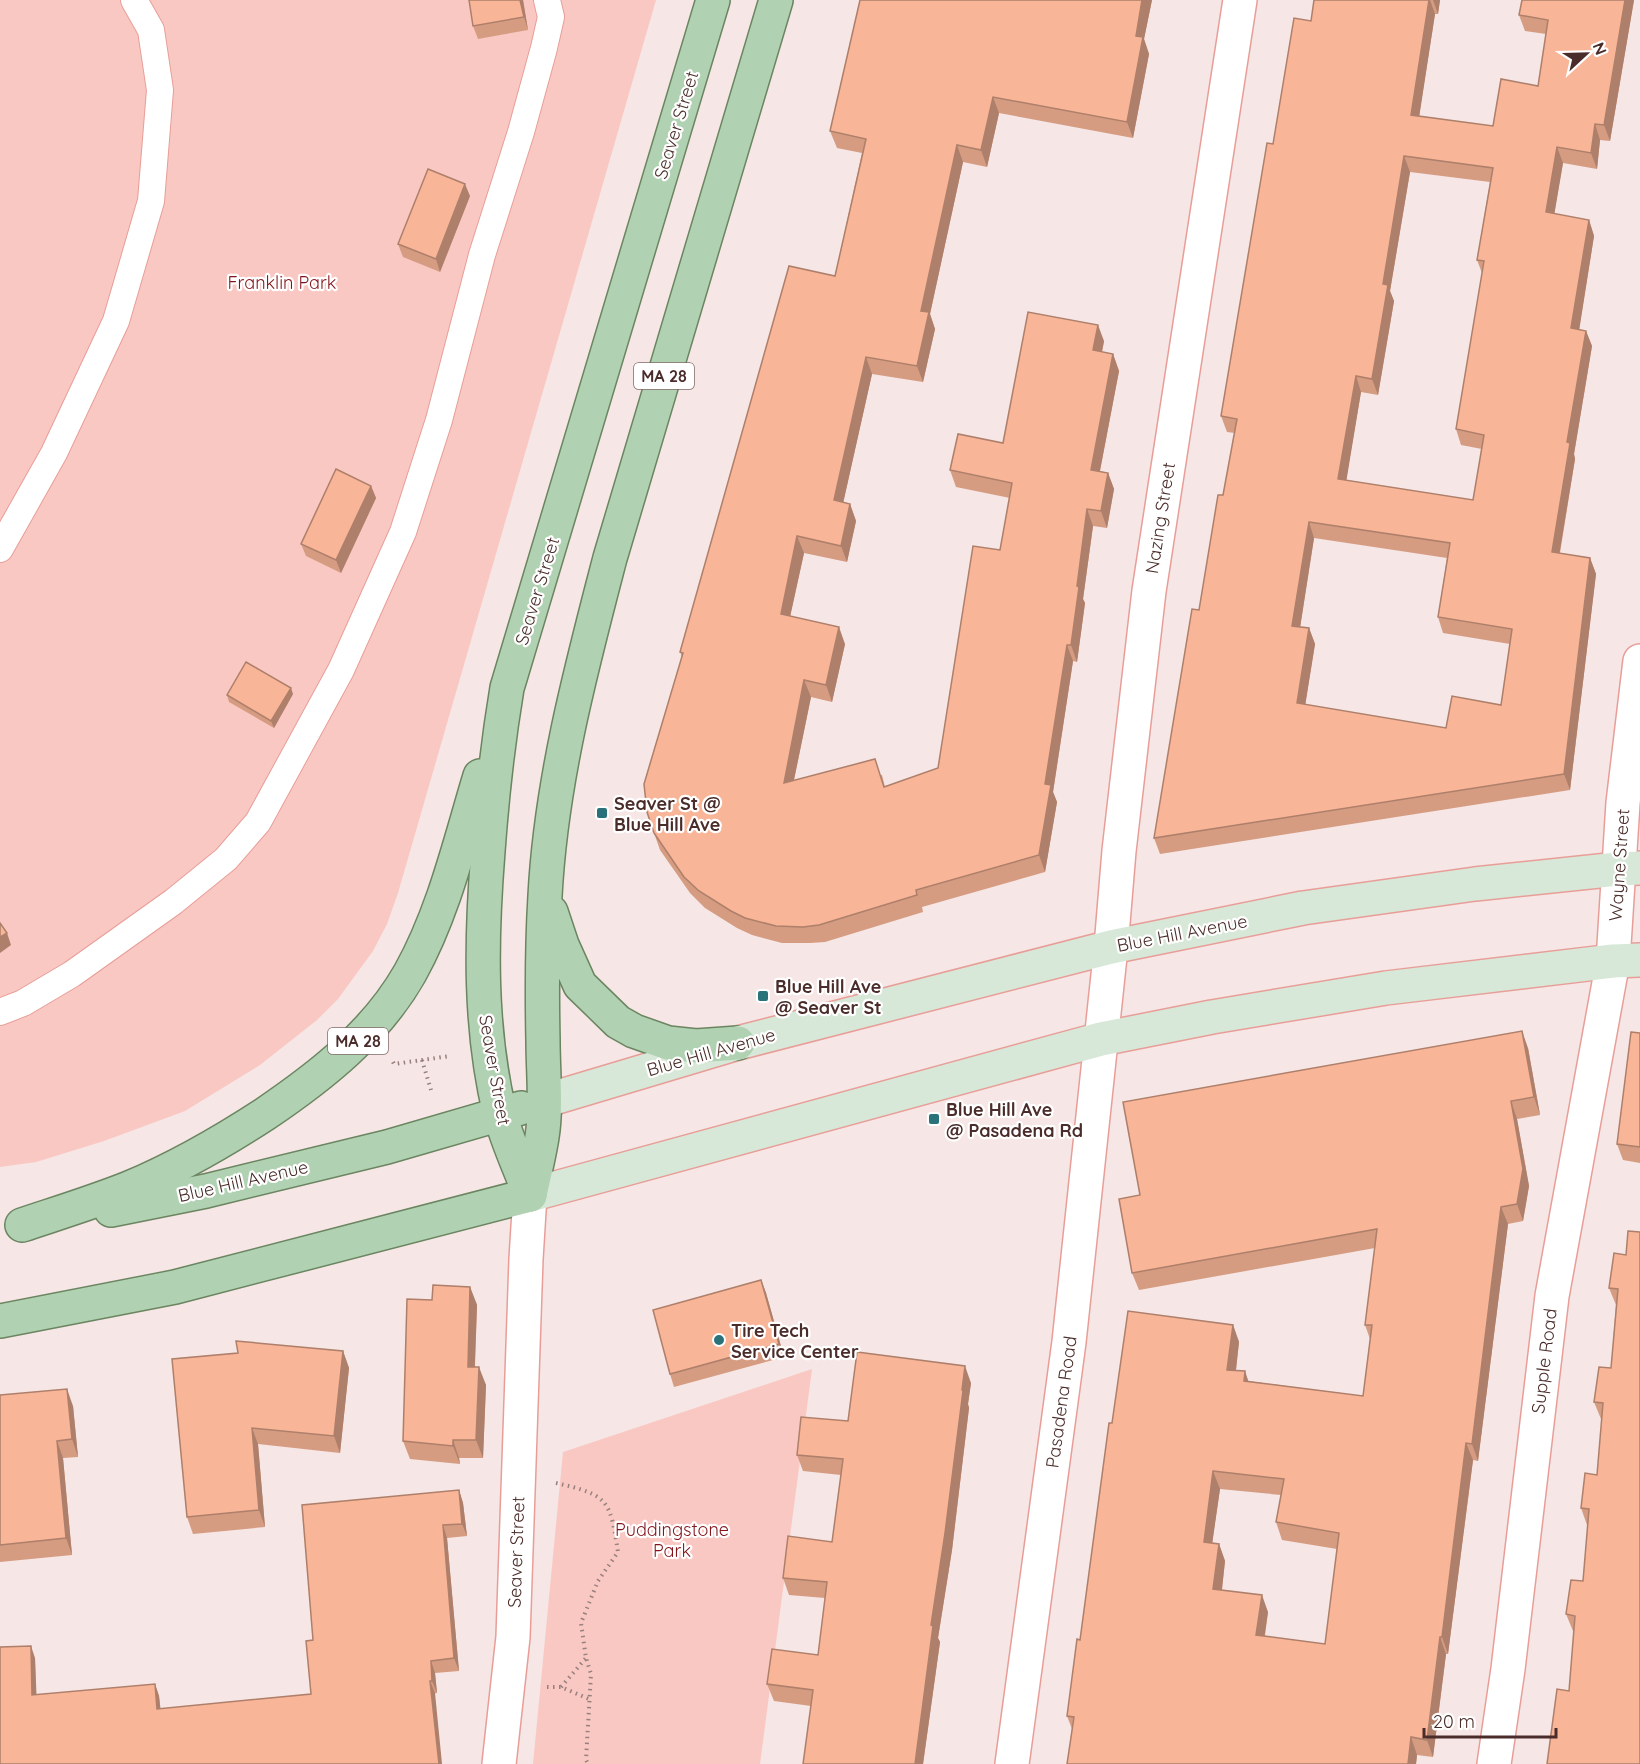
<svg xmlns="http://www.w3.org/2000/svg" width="1640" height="1764" font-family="Quicksand,sans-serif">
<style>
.green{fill:#f9c8c3}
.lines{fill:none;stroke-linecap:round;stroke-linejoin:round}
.service-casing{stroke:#e89e98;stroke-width:28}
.minor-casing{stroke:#e89e98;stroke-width:36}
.secondary-casing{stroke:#e89e98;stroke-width:36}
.primary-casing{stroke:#6b8561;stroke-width:36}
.path{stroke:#97807e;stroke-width:4;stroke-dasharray:1.5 4.5;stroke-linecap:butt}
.service{stroke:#fff;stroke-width:26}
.minor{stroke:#fff;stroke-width:33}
.secondary{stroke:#d8e8d8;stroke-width:33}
.primary{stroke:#b1d2b2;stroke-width:33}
.wall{fill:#d59c82;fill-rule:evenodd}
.shaded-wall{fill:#ae7f6a}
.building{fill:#f8b597;stroke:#ae7f6a;stroke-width:1.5;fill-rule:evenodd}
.poi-dot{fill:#29727a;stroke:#fff;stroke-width:2}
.labels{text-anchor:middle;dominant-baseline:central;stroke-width:4.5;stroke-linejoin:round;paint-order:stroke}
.shield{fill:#fff;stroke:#806c6a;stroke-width:1.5}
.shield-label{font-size:16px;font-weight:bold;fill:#4a2d2a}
.street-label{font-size:18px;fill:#4a2d2a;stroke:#fff}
.park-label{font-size:18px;fill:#82141a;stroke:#fff}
.poi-label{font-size:18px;font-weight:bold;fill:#4a2d2a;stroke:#fff;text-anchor:start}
</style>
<rect width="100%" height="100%" fill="#f6e6e5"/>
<g class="green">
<path d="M 0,0 L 656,0 L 398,893 L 387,924 L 373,951 L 338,999 L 317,1020 L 260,1065 L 185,1111 L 104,1141 L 36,1162 L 0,1167 Z"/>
<path d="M 812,1369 L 760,1764 L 533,1764 L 563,1452 Z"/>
</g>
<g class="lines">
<g class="service-casing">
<g id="service">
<path d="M 0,549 L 54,453 L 116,321 L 151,201 L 160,90 L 151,30 L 134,0"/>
<path d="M 0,1012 L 23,1003 L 72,974 L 173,902 L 226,859 L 258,822 L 341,670 L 403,532 L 439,420 L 482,255 L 521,132 L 544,48 L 551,17 L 547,0"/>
</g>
</g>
<g class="minor-casing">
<g id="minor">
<path d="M 499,1764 L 513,1637 L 526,1259 L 530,1195"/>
<path d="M 1012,1764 L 1069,1342 L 1111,947 L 1119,851 L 1149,591 L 1240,0"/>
<path d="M 1494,1764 L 1508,1669 L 1552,1296 L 1613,961 L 1623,803 L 1640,661"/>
</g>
</g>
<g class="secondary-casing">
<g id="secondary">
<path d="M 544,1101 L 738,1043 L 1111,947 L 1303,908 L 1475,884 L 1618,869 L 1640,868"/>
<path d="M 530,1195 L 1101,1039 L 1212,1017 L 1386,988 L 1613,961 L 1640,960"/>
</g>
</g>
<g class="primary-casing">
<g id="primary">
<path d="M 551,912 L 562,945 L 580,985 L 618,1022 L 634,1031 L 668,1043 L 696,1046 L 738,1043"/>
<path d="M 530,1195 C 520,1168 507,1141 500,1114 C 479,1027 481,939 488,851 C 492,796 498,742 507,688 L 713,0"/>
<path d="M 530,1195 C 534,1176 539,1156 542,1137 C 547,1106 543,1073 543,1041 C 542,993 542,945 545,896 C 551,781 581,669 610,558 L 776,0"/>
<path d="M 111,1210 L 206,1191 L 387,1147 L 521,1108"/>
<path d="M 22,1225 C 58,1213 94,1202 129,1188 C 177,1168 222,1142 265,1114 C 321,1076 376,1033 410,973 C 444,912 460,842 480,776"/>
<path d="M 0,1321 L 175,1287 L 530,1195"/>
</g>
</g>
<g class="path">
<path d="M 422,1060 L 431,1090"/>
<path d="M 393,1062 L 394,1064 L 450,1056"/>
<path d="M 556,1483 C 609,1495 610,1500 618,1552 L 598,1581 L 581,1623 L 586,1658 L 591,1674 L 586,1760 L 588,1764"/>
<path d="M 547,1687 L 561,1687 L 589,1699"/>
<path d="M 561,1687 L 586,1658"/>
</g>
<use href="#service" class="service"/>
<use href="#minor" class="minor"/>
<use href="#secondary" class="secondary"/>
<use href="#primary" class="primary"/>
</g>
<g class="wall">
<path d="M 469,0 L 523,0 L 528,30 L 478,39 L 473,26 Z"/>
<path d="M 860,0 L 1152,0 L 1144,39 L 1149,54 L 1133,138 L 999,113 L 987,167 L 963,162 L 930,314 L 935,329 L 923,382 L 872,374 L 843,503 L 850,504 L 856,521 L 847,562 L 804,553 L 790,616 L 845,644 L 832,702 L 811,697 L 794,780 L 882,775 L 885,787 L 938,768 L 1000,550 L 1010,498 L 956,487 L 950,470 L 1003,443 L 1104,341 L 1102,352 L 1113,354 L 1119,371 L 1100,471 L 1108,473 L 1114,489 L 1107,528 L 1093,526 L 1083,599 L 1085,603 L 1077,662 L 1073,661 L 1053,792 L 1057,802 L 1045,872 L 922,907 L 923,912 L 825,942 L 810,943 L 782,943 L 752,935 L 737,928 L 705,908 L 690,893 L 660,850 L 654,833 L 682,657 L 680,652 L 835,276 L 862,153 L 837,148 L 830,131 Z"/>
<path d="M 1314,0 L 1440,0 L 1438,14 L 1435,14 L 1419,116 L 1493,126 L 1538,86 L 1546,34 L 1525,31 L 1519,15 L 1634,0 L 1610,141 L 1600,140 L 1597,169 L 1563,163 L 1554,214 L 1589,220 L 1594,236 L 1579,329 L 1586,331 L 1592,346 L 1574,454 L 1575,459 L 1560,553 L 1590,558 L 1596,574 L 1570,790 L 1160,854 L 1154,838 L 1199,610 L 1223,495 L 1235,433 L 1227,432 L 1221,416 L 1273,144 L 1311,21 ZM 1410,172 L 1490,182 L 1477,260 L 1482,273 L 1456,429 L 1461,445 L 1482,449 L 1473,500 L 1346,480 L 1361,392 L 1378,395 L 1394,301 L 1390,291 ZM 1314,538 L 1447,558 L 1438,617 L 1443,633 L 1510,644 L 1501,705 L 1446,728 L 1305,705 L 1315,644 L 1309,628 L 1300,627 Z"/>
<path d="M 470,196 L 440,272 L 403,257 L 398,244 Z"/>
<path d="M 371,486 L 376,498 L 341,573 L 306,556 L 301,544 Z"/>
<path d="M 293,694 L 274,728 L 229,702 L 227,695 Z"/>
<path d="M 1640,1033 L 1640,1163 L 1623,1160 L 1617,1144 Z"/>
<path d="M 1528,1048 L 1540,1115 L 1517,1119 L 1529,1186 L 1523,1221 L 1508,1224 L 1478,1461 L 1473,1460 L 1448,1654 L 1446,1654 L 1433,1757 L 1417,1755 L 1416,1764 L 1067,1764 L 1072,1729 L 1067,1716 L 1080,1640 L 1112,1423 L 1233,1325 L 1239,1342 L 1236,1370 L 1248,1381 L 1363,1396 L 1370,1339 L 1365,1325 L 1375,1248 L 1139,1290 L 1132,1273 L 1140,1195 ZM 1220,1489 L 1281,1495 L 1276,1522 L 1282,1540 L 1337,1549 L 1325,1644 L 1265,1636 L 1268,1612 L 1222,1590 L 1225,1561 L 1219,1544 L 1212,1543 Z"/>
<path d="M 1626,1255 L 1569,1691 L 1574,1631 L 1573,1631 L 1566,1614 L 1583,1581 L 1588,1525 L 1587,1525 L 1581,1508 L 1597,1475 L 1602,1419 L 1601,1419 L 1594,1402 L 1611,1368 L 1616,1305 L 1609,1288 Z"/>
<path d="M 761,1280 L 766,1293 L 784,1357 L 674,1387 L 670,1374 Z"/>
<path d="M 470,1287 L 477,1305 L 475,1367 L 486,1385 L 483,1458 L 459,1458 L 460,1464 L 410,1459 L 403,1441 L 432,1300 Z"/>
<path d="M 343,1351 L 349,1368 L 340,1453 L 258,1444 L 265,1527 L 193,1534 L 187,1517 L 172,1359 Z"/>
<path d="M 971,1383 L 968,1404 L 969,1408 L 952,1550 L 938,1638 L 940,1642 L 923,1764 L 803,1764 L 811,1706 L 774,1701 L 767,1684 L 818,1655 L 825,1598 L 789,1595 L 783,1578 L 832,1542 L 841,1475 L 803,1471 L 797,1455 L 848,1421 Z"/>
<path d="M 0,1395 L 73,1406 L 78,1457 L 63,1458 L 72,1555 L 0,1562 Z"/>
<path d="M 459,1490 L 463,1503 L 467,1536 L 447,1538 L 459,1671 L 435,1673 L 437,1693 L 0,1764 L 35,1658 L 36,1695 L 155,1684 L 159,1696 L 160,1709 L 311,1694 L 313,1640 Z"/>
</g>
<g class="shaded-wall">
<path d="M 520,0 L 523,0 L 528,30 L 524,17 Z"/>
<path d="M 1142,0 L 1152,0 L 1144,39 L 1149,54 L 1133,138 L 1127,122 L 1136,36 Z"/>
<path d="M 1429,0 L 1430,0 L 1435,14 L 1417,131 L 1411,115 Z"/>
<path d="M 1433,0 L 1440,0 L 1438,14 Z"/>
<path d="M 1625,0 L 1634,0 L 1610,141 L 1604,125 Z"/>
<path d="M 993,97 L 999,113 L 987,167 L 981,150 Z"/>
<path d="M 1595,124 L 1600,140 L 1597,169 L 1591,153 Z"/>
<path d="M 957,145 L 963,162 L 930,314 L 935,329 L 923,382 L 917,366 L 921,311 Z"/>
<path d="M 1557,147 L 1563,163 L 1552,228 L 1546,212 Z"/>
<path d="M 1404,156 L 1410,172 L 1390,291 L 1394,301 L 1378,395 L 1372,379 L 1383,284 Z"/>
<path d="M 465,184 L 470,196 L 440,272 L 436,259 Z"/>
<path d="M 1589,220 L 1594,236 L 1577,344 L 1571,328 Z"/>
<path d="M 1098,325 L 1104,341 L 1099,367 L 1093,350 Z"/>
<path d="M 1586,331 L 1592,346 L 1574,454 L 1575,459 L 1557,568 L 1552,552 L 1567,442 Z"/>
<path d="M 1113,354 L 1119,371 L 1097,486 L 1091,470 Z"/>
<path d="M 866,357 L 872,374 L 840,517 L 834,500 Z"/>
<path d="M 1356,376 L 1361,392 L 1344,495 L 1338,479 Z"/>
<path d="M 1108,473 L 1114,489 L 1107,528 L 1101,511 Z"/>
<path d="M 371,486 L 376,498 L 341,573 L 336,560 Z"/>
<path d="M 850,504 L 856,521 L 847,562 L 841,546 Z"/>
<path d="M 1087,509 L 1093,526 L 1083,599 L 1085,603 L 1077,662 L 1071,645 L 1077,586 Z"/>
<path d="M 1309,522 L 1314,538 L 1298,641 L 1292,626 Z"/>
<path d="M 797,536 L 804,553 L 787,631 L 781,614 Z"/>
<path d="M 1590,558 L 1596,574 L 1570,790 L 1564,774 Z"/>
<path d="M 839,627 L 845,644 L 832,702 L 826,685 Z"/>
<path d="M 1309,628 L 1315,644 L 1303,719 L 1297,703 Z"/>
<path d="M 1067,645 L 1073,661 L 1053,792 L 1057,802 L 1045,872 L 1039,855 L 1045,784 Z"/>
<path d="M 804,680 L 811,697 L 790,799 L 784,783 Z"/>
<path d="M 291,688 L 293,694 L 274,728 L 271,721 Z"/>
<path d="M 7,933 L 11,945 L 0,953 L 0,937 Z"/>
<path d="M 1522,1031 L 1528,1048 L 1540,1115 L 1534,1097 Z"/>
<path d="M 1511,1101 L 1517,1119 L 1529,1186 L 1523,1221 L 1517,1204 Z"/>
<path d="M 1501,1207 L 1508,1224 L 1478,1461 L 1472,1444 Z"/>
<path d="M 761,1280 L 766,1293 L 784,1357 L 779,1344 Z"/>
<path d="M 470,1287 L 477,1305 L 474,1385 L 468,1367 Z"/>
<path d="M 1233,1325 L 1239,1342 L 1234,1387 L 1227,1370 Z"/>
<path d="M 343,1351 L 349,1368 L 340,1453 L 334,1436 Z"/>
<path d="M 965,1366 L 971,1383 L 968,1404 L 969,1408 L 952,1550 L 938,1638 L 940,1642 L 923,1764 L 915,1764 L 931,1625 Z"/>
<path d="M 479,1367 L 486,1385 L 483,1458 L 476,1440 Z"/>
<path d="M 1245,1371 L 1251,1389 L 1244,1381 Z"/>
<path d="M 67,1389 L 73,1406 L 78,1457 L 72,1439 Z"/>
<path d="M 252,1428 L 258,1444 L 265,1527 L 259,1510 Z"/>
<path d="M 453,1440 L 459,1458 L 460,1464 L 453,1446 Z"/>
<path d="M 57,1441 L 63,1458 L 72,1555 L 66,1538 Z"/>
<path d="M 1466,1443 L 1473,1460 L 1448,1654 L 1442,1637 Z"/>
<path d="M 1213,1471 L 1220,1489 L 1210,1559 L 1204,1542 Z"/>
<path d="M 459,1490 L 463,1503 L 467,1536 L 462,1524 Z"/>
<path d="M 443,1525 L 447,1538 L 459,1671 L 454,1658 Z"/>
<path d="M 1219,1544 L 1225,1561 L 1220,1606 L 1213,1589 Z"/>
<path d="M 1262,1595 L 1268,1612 L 1262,1652 L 1256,1635 Z"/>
<path d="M 1440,1637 L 1446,1654 L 1433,1757 L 1427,1740 Z"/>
<path d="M 31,1646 L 35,1658 L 37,1708 L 32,1695 Z"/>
<path d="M 431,1661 L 435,1673 L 437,1693 L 432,1681 Z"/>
<path d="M 430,1681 L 435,1693 L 442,1764 L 439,1764 Z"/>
<path d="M 155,1684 L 159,1696 L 162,1721 L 157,1709 Z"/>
<path d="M 1411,1737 L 1417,1755 L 1416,1764 L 1408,1764 Z"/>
</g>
<g class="building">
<path d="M 469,0 L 520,0 L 524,17 L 473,26 Z"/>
<path d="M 860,0 L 1142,0 L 1136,36 L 1143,37 L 1127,122 L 993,97 L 981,150 L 957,145 L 921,311 L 929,312 L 917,366 L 866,357 L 834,500 L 850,504 L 841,546 L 797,536 L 781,614 L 839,627 L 826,685 L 804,680 L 784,783 L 875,759 L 884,787 L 938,768 L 973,546 L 1000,550 L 1012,483 L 950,470 L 958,434 L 1003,443 L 1028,312 L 1098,325 L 1093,350 L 1113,354 L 1091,470 L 1108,473 L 1101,511 L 1087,509 L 1077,586 L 1079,587 L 1071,645 L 1067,645 L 1045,784 L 1051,785 L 1039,855 L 916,890 L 917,895 L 819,925 L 803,927 L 776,926 L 745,918 L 731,911 L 699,891 L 684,877 L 654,833 L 647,812 L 644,784 L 683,653 L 680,652 L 789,266 L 835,276 L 866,139 L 830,131 Z"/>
<path d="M 1314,0 L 1429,0 L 1411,115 L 1493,126 L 1501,79 L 1538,86 L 1548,20 L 1519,15 L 1522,0 L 1625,0 L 1604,125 L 1595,124 L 1591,153 L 1557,147 L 1546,212 L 1589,220 L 1571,328 L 1586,331 L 1567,442 L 1570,443 L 1552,552 L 1590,558 L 1564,774 L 1154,838 L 1192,609 L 1199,610 L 1218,495 L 1223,495 L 1237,419 L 1221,416 L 1267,143 L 1273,144 L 1294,18 L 1311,21 ZM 1404,156 L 1493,168 L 1477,260 L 1484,261 L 1456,429 L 1484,435 L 1473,500 L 1338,479 L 1356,376 L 1372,379 L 1388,285 L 1383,284 ZM 1309,522 L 1450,543 L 1438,617 L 1512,629 L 1501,705 L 1452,696 L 1446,728 L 1297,703 L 1309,628 L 1292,626 Z"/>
<path d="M 428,169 L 465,184 L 436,259 L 398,244 Z"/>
<path d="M 336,469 L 371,486 L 336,560 L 301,544 Z"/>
<path d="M 246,662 L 291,688 L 271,721 L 227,695 Z"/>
<path d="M 0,923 L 7,933 L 0,937 Z"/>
<path d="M 1522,1031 L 1534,1097 L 1511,1101 L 1523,1169 L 1517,1204 L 1501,1207 L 1472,1444 L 1466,1443 L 1442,1637 L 1440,1637 L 1427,1740 L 1411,1737 L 1408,1764 L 1067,1764 L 1074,1717 L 1067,1716 L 1077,1639 L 1080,1640 L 1109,1423 L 1112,1423 L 1128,1311 L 1233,1325 L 1227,1370 L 1245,1371 L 1244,1381 L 1363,1396 L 1372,1325 L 1365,1325 L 1377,1229 L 1132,1273 L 1119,1199 L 1140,1195 L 1123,1102 ZM 1213,1471 L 1284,1479 L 1276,1522 L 1339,1533 L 1325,1644 L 1256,1635 L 1262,1595 L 1213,1589 L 1219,1544 L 1204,1542 Z"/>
<path d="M 1631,1032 L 1640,1033 L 1640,1147 L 1617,1144 Z"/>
<path d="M 1628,1231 L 1640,1232 L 1640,1764 L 1547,1764 L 1557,1689 L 1569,1691 L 1575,1616 L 1566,1614 L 1571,1580 L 1583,1581 L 1589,1509 L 1581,1508 L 1585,1473 L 1597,1475 L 1603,1403 L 1594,1402 L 1599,1367 L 1611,1368 L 1618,1289 L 1609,1288 L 1614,1253 L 1626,1255 Z"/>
<path d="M 761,1280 L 779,1344 L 670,1374 L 653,1310 Z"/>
<path d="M 433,1285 L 470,1287 L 468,1367 L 479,1367 L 476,1440 L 453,1440 L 453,1446 L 403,1441 L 407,1299 L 432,1300 Z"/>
<path d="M 236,1341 L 343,1351 L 334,1436 L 252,1428 L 259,1510 L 187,1517 L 172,1359 L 238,1353 Z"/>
<path d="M 857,1352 L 965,1366 L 962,1390 L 963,1391 L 945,1533 L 931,1625 L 933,1626 L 915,1764 L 803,1764 L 813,1690 L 767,1684 L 772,1649 L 818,1655 L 827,1582 L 783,1578 L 788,1536 L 832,1542 L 843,1459 L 797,1455 L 801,1417 L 848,1421 Z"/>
<path d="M 67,1389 L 72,1439 L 57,1441 L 66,1538 L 0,1545 L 0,1395 Z"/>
<path d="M 459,1490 L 462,1524 L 443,1525 L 454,1658 L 431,1661 L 432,1681 L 430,1681 L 439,1764 L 0,1764 L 0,1647 L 31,1646 L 32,1695 L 155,1684 L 157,1709 L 311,1694 L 306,1641 L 313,1640 L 302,1505 Z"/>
</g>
<g class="poi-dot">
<rect x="596" y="807" width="12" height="12" rx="3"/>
<rect x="757" y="990" width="12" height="12" rx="3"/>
<rect x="928" y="1113" width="12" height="12" rx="3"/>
<circle cx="719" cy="1340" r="6"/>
</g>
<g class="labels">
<g class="shield">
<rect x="634" y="363" width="60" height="26" rx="4.5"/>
<rect x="328" y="1028" width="60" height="26" rx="4.5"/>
</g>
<g class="shield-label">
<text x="664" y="376">MA 28</text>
<text x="358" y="1041">MA 28</text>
</g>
<g class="street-label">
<text transform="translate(676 125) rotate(-73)">Seaver Street</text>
<text transform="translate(1160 518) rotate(-81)">Nazing Street</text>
<text transform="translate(537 591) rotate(-73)">Seaver Street</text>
<text transform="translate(1619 865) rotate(-86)">Wayne Street</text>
<text transform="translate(1182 933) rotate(-11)">Blue Hill Avenue</text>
<text transform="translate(711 1052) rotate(-16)">Blue Hill Avenue</text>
<text transform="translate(495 1070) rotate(80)">Seaver Street</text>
<text transform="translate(243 1181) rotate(-13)">Blue Hill Avenue</text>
<text transform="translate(1544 1361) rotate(-83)">Supple Road</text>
<text transform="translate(1061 1402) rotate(-82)">Pasadena Road</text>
<text transform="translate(516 1552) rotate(-88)">Seaver Street</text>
</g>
<g class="park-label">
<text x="282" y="282">Franklin Park</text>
<text x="672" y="1529">Puddingstone<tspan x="672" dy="21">Park</tspan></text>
</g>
<g class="poi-label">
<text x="614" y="803">Seaver St @<tspan x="614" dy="21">Blue Hill Ave</tspan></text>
<text x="775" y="986">Blue Hill Ave<tspan x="775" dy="21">@ Seaver St</tspan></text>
<text x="946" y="1109">Blue Hill Ave<tspan x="946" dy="21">@ Pasadena Rd</tspan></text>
<text x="731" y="1330">Tire Tech<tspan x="731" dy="21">Service Center</tspan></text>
</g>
</g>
<g transform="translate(1586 54) rotate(68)" stroke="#ffffff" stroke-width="4.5" paint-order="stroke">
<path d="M0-4.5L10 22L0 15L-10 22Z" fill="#4a2d2a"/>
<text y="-9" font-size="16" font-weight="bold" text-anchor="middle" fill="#4a2d2a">N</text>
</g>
<path d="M1424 1728v9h132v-9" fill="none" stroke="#4a2d2a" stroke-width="3"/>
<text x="1433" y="1728" font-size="18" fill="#4a2d2a" stroke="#ffffff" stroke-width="4.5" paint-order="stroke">20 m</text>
</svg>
